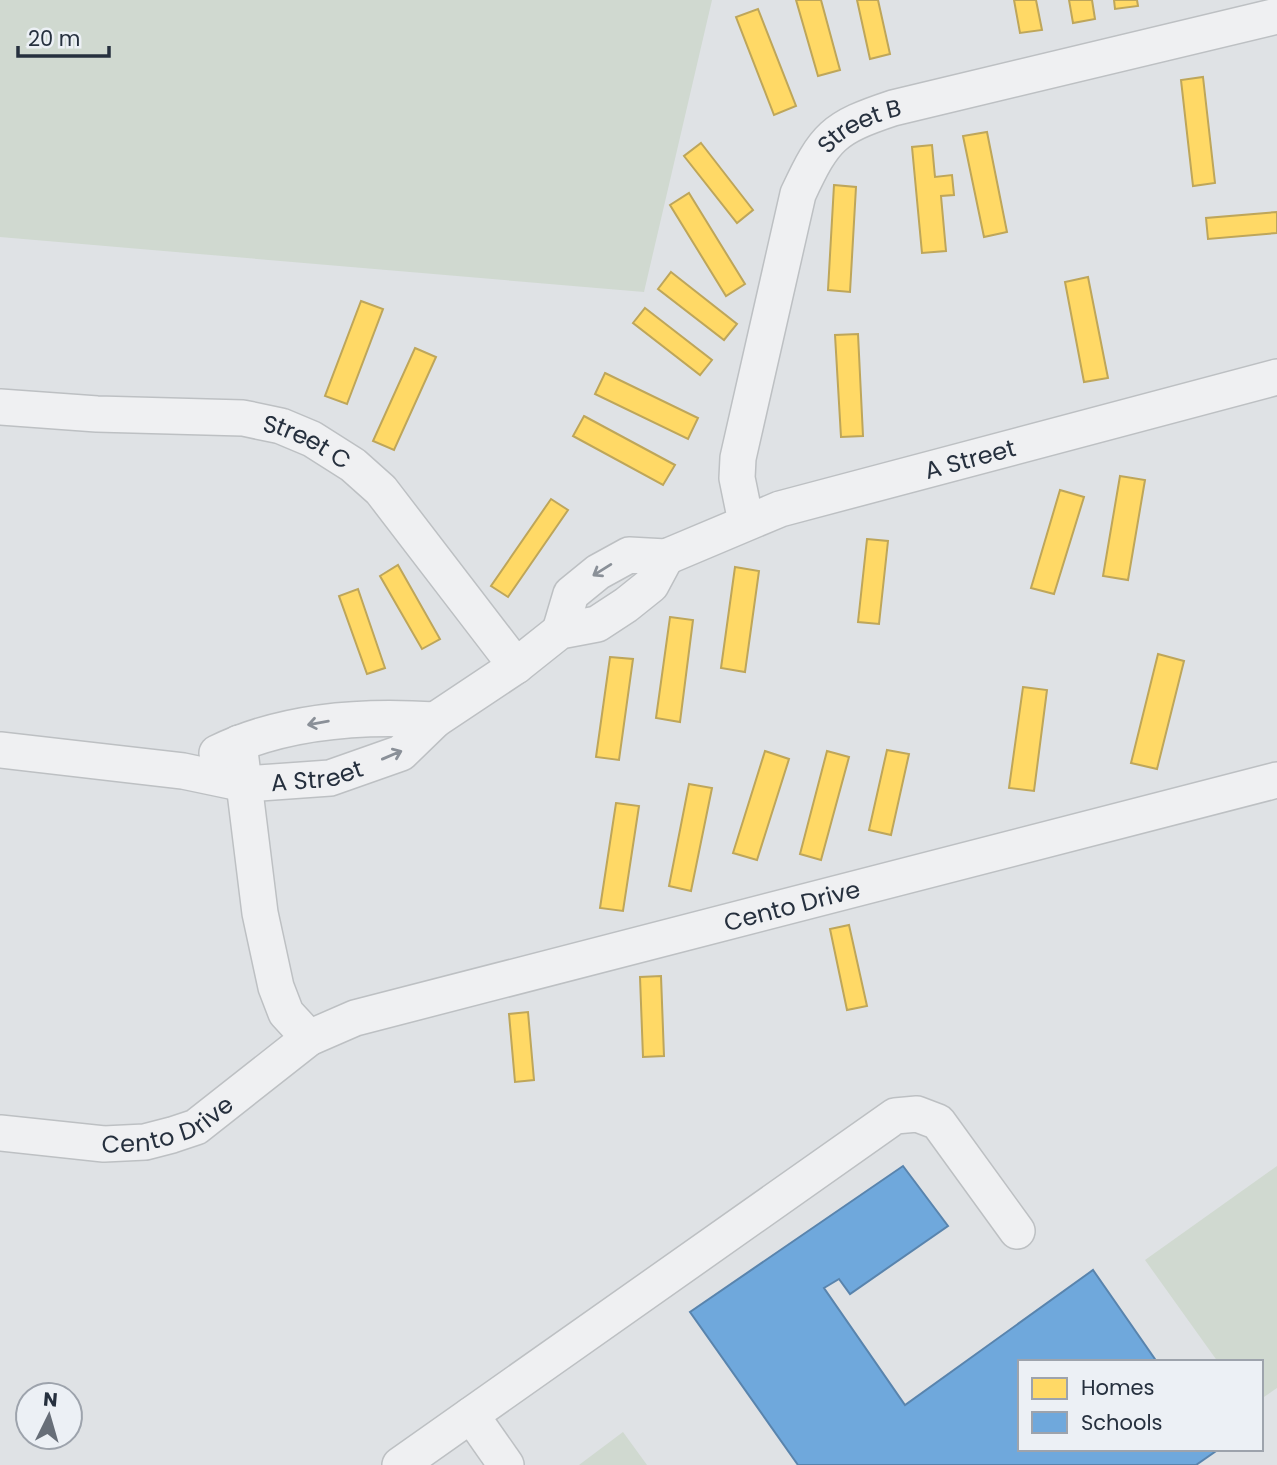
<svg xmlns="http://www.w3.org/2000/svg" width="1277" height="1465" font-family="Poppins,sans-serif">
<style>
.green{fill:#d0d9d0}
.homes{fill:#ffd966;stroke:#bea65a;stroke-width:2}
.schools{fill:#6fa8dc;stroke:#5984ad;stroke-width:2}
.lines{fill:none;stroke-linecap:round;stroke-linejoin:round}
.minor-casing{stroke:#bdc0c3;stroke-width:38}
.minor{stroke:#eff0f2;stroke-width:35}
.oneway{stroke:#8a9098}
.labels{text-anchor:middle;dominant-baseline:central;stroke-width:7;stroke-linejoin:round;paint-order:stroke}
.street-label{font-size:24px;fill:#26303e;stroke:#ecf0f5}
</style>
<rect width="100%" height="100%" fill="#dfe2e5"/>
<g class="green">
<path d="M 0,0 L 712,0 L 644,292 L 0,237 Z"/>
<path d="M 1277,1166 L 1277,1388 L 1261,1399 L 1261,1362 L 1218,1362 L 1145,1260 Z"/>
<path d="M 623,1432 L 647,1465 L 579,1465 Z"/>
</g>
<g class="homes">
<path d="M 796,0 L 821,0 L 840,70 L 818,76 Z"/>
<path d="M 857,0 L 878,0 L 890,54 L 870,59 Z"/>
<path d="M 1014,0 L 1036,0 L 1042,30 L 1020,33 Z"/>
<path d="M 1069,0 L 1092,0 L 1095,19 L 1073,23 Z"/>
<path d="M 1114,0 L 1137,0 L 1138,6 L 1115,9 Z"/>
<path d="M 758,9 L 796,106 L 774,115 L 736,17 Z"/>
<path d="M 1203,77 L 1215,183 L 1193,186 L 1181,80 Z"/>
<path d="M 987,132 L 1007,232 L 984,237 L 963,136 Z"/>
<path d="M 701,143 L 753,210 L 737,223 L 684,156 Z"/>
<path d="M 932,145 L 935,177 L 952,175 L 954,195 L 941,196 L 946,251 L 922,253 L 912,147 Z"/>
<path d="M 834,185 L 856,187 L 850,292 L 828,290 Z"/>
<path d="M 689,193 L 745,284 L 726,296 L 670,205 Z"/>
<path d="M 1277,212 L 1277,233 L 1208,239 L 1206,218 Z"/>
<path d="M 671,272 L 737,324 L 724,340 L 658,289 Z"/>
<path d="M 1088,277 L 1108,378 L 1084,382 L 1065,282 Z"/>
<path d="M 361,301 L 383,309 L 347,404 L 325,396 Z"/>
<path d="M 645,308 L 712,360 L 700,375 L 633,323 Z"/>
<path d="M 858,334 L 863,436 L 841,437 L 835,335 Z"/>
<path d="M 415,348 L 436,357 L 394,450 L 373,441 Z"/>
<path d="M 605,373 L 698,418 L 688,439 L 595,394 Z"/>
<path d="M 584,416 L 675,465 L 663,485 L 573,436 Z"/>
<path d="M 1120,476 L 1145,480 L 1128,580 L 1103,576 Z"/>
<path d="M 1060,490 L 1084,497 L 1054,594 L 1031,588 Z"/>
<path d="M 551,499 L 568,510 L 508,597 L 491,586 Z"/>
<path d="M 867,539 L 888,541 L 879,624 L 858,622 Z"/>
<path d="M 398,565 L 440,639 L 422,649 L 380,576 Z"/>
<path d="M 735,567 L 759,571 L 745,672 L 721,668 Z"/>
<path d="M 358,589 L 385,668 L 367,674 L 339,596 Z"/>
<path d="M 670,617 L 693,620 L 680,722 L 656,718 Z"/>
<path d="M 1158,654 L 1184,661 L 1157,769 L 1131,763 Z"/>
<path d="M 610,657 L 633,659 L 619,760 L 596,757 Z"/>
<path d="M 1023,687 L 1047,690 L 1034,791 L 1009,788 Z"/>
<path d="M 887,750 L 909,754 L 891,835 L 869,830 Z"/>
<path d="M 765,751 L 789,759 L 757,860 L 733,853 Z"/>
<path d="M 827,751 L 849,757 L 821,860 L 800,854 Z"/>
<path d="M 689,784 L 712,788 L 691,891 L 669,886 Z"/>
<path d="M 616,803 L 639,806 L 623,911 L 600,908 Z"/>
<path d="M 849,925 L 867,1006 L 847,1010 L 830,929 Z"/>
<path d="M 661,976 L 664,1056 L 643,1057 L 640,977 Z"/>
<path d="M 528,1012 L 534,1080 L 515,1082 L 509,1014 Z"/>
</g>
<path class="schools" d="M 903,1166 L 948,1226 L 850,1294 L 839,1279 L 824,1288 L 905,1405 L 1093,1270 L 1157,1362 L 1020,1362 L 1020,1449 L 1219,1449 L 1196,1465 L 798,1465 L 690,1312 Z"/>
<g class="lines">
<g class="minor-casing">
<g id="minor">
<path id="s1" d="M 0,407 L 97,414 L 243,418 L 281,426 L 312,439 L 353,465 L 381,490 L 516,666"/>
<path id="s2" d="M 746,522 L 737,478 L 738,458 L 798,194 C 825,136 833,128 893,108 L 1277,16"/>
<path id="s3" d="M 560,631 L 571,594 L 598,572 L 629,555 L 666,557 L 780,509 L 1277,377"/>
<path d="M 239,743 L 260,913 L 276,987 L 286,1013 L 309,1038"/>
<path id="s4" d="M 0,750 L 183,771 L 245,784 L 330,778 L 401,753 L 435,720 L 516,666 L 560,631 L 597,624 L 626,605 L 651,585 L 666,557"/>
<path d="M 217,753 C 284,720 362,715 435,720"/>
<path id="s5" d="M 0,1133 L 104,1144 L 145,1142 L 172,1135 L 196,1127 L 309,1038 L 355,1018 L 1277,780"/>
<path d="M 471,1415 L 506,1465"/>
<path d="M 400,1465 L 895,1116 L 917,1114 L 938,1122 L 1017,1231"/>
</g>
</g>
<use href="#minor" class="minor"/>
</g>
<defs><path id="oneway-shaft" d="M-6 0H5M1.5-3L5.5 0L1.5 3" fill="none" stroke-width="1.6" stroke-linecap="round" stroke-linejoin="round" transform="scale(1.75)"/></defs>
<g class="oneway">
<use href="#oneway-shaft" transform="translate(602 570) rotate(148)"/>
<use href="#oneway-shaft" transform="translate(318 723) rotate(170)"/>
<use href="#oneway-shaft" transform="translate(392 755) rotate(-23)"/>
</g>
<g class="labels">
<g class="street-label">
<text stroke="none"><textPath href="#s2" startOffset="432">Street B</textPath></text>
<text stroke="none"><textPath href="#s1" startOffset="312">Street C</textPath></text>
<text stroke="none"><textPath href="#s3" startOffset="466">A Street</textPath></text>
<text stroke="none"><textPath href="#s4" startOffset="320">A Street</textPath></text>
<text stroke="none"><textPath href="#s5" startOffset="844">Cento Drive</textPath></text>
<text stroke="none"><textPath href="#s5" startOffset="172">Cento Drive</textPath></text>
</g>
</g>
<rect x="1018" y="1360" width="245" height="91" fill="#ecf0f5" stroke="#9da3ac" stroke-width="2"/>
<rect x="1032" y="1378" width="35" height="21" fill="#ffd966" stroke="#9da3ac" stroke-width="2"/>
<text x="1081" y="1395" font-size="21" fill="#26303e">Homes</text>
<rect x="1032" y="1412" width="35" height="21" fill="#6fa8dc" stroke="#9da3ac" stroke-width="2"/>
<text x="1081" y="1430" font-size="21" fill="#26303e">Schools</text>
<g transform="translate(49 1416) rotate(5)"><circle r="33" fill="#ecf0f5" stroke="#9da3ac" stroke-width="2"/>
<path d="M0-5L12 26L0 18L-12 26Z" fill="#676e78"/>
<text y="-10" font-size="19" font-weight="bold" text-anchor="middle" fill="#26303e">N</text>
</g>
<path d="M18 46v10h91v-10" fill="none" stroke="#26303e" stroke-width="3.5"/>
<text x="28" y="46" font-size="21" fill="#26303e" stroke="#ecf0f5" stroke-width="5" paint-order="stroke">20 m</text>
</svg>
